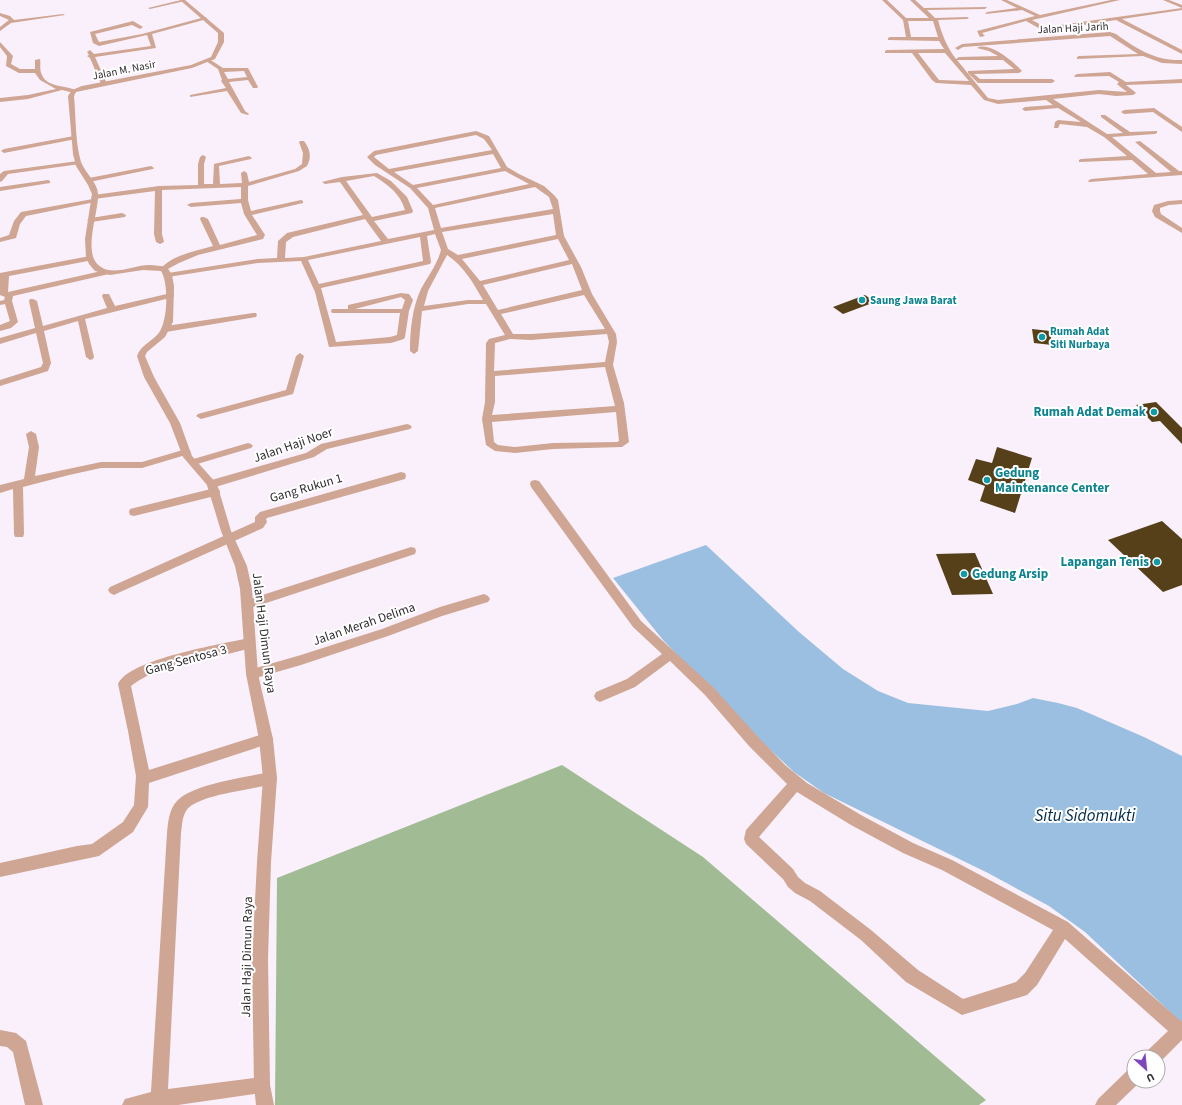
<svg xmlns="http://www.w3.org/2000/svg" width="1182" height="1105" font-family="'Source Sans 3',sans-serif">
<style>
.forest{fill:#a1bc94}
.water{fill:#9abfe1}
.building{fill:#564019}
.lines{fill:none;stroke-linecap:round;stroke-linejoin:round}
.minor{fill:#cfa594;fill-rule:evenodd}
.tertiary{fill:#cfa594;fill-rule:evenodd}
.culture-dot{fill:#0f9aa8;stroke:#fff;stroke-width:1.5}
.labels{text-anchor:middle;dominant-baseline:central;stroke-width:4;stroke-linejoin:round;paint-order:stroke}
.far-street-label{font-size:11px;fill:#302d31;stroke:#fff}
.far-culture-label{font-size:11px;font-weight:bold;fill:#0d838f;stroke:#fff;text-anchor:start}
.culture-label{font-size:13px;font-weight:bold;fill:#0d838f;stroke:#fff;text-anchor:end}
.street-label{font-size:13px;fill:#302d31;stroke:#fff}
.near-water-label{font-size:17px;font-style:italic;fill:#002b4b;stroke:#fff}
</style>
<rect width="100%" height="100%" fill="#faf0fb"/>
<path class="forest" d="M 562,765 L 703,857 L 986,1100 L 979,1105 L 275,1105 L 277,878 Z"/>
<path class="water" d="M 706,545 L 799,632 L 843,669 L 878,691 L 908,703 L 988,711 L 1017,704 L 1033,698 L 1058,703 L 1077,708 L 1144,737 L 1182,756 L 1182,1023 L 1085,932 L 1049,906 L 988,873 L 824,793 L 794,772 L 764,744 L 663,640 L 613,578 Z"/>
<g class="building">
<path d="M 865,295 L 875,302 L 843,314 L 833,307 Z"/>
<path d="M 1032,329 L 1050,331 L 1052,345 L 1034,343 Z"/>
<path d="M 1156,402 L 1182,428 L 1182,444 L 1160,421 L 1152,422 L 1136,405 Z"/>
<path d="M 997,447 L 1032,458 L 1015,513 L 980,501 L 985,486 L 968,480 L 976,459 L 992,463 Z"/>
<path d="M 1162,521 L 1182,539 L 1182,585 L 1163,592 L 1108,540 Z"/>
<path d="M 975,553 L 993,594 L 952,595 L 936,554 Z"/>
</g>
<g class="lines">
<g class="minor">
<path d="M 181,0 L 185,1 L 150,9 L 148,8 Z"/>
<path d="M 882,0 L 887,0 L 906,18 L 929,18 L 910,0 L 915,0 L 924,8 L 987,7 L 985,9 L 927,10 L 935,18 L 967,17 L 969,18 L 967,19 L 938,20 C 942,35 947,47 956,59 L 959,57 L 998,56 L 989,51 L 977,48 C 989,41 1014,62 1022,71 L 1019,73 L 974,74 L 980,79 L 1052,79 L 1055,81 L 1052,83 L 978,83 L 968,73 L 968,71 L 1014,69 L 1003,60 L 957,60 L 988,98 L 998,100 L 1099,90 L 1127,92 L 1118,85 L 1117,84 L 1119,82 L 1109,76 L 1075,77 L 1074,76 L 1077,74 L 1110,72 L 1126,82 L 1182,79 L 1182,83 L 1126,85 L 1135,92 L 1136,93 L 1133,95 L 1116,96 L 1099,94 L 1053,99 L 1107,134 L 1123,133 L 1101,117 L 1101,115 L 1105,115 L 1130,132 L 1157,131 L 1157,133 L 1155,134 L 1112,137 L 1156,173 L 1171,172 L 1135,142 L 1140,141 L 1179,171 L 1182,171 L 1182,175 L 1089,182 L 1088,181 L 1091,179 L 1148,174 L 1132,160 L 1079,162 L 1079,160 L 1081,159 L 1127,156 L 1104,137 L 1087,127 L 1060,124 L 1058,128 L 1054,128 L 1055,122 L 1058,120 L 1081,122 L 1058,108 L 1025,111 L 1022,109 L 1025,107 L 1053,105 L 1046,100 L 998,104 L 984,100 L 971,85 L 936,83 L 932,80 L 912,53 L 885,53 L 885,51 L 887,50 L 944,49 L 939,41 L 888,40 L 888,38 L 890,37 L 906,37 L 903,20 ZM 908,21 L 933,21 L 938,37 L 911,37 ZM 918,53 L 945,53 L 969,81 L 939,80 Z"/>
<path d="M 1001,0 L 1007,0 L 1040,15 L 1111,0 L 1120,0 L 1032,20 L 1045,27 L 1182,8 L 1182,10 L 1122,19 L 1182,50 L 1182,54 L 1116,20 L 1044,31 L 1026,21 L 982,33 L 985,36 L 980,37 L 977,31 L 1035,16 L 1022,10 L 985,14 L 987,12 L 1017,8 Z"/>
<path d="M 0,13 L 10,16 L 14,20 L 63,14 L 65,15 L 11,23 L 0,31 L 0,27 L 9,20 L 0,16 Z"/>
<path d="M 205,17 L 207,18 L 207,19 L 152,34 L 156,48 L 95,57 L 107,84 L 106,85 L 101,84 L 90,58 L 87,56 L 89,55 L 87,52 L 90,50 L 94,54 L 151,46 L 147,35 L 99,46 L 93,43 L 90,32 L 133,21 L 143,27 L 140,29 L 132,25 L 95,34 L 99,42 L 142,34 Z"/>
<path d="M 1110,32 L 1116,34 C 1137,49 1155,61 1182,60 L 1182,64 L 1162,63 L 1143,56 L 1077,59 L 1077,57 L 1079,56 L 1138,54 L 1110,36 L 963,47 L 958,50 L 955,48 L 962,44 Z"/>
<path d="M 0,42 L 13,56 L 11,64 L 20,69 L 35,69 L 35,60 L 40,59 C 41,64 39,70 42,75 C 47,88 68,85 77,91 L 74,93 L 62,90 L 28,99 L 0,102 L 0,98 L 28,95 L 56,89 L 40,80 L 35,73 L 19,73 L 6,66 L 7,56 L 0,47 Z"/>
<path d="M 209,59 L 223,68 L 248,68 L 258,87 L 257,88 L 253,88 L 248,80 L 229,82 L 245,111 L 249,114 L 248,115 L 241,113 L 227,91 L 190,97 L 190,95 L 226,88 L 221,81 L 222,80 L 218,69 L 206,61 ZM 244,71 L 247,77 L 228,79 L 224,72 Z"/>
<path d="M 1154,108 L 1182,127 L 1182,132 L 1153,112 L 1124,114 L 1121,112 L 1124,110 Z"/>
<path d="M 476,131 L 489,136 L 507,167 L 519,174 L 544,186 L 554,195 L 558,200 L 564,236 L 581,267 L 592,294 L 616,334 L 617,342 L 613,365 L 624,403 L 629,442 L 622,447 L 553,449 L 515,453 L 495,451 L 486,445 L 482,419 L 485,402 L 486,343 L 489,339 L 505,335 L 486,304 L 468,304 L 422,311 L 418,351 L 414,354 L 410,351 C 410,331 412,308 421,289 C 428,276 437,265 441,250 L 435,234 L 427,236 L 431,262 L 430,264 L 321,288 L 336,342 L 390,337 L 397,335 L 400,313 L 332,313 L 331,311 L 332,309 L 348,309 L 348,305 L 401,293 L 409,294 L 413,300 L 409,311 L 405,337 L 404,339 L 391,343 L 329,347 L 315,292 L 301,261 L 258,263 L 168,277 L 164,275 L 168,273 L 258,259 L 277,258 L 278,241 L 287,233 L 363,215 L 340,182 L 325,184 L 322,182 L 342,177 L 377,173 L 391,181 L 407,197 L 413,211 L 412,213 L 374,221 L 388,239 L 434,230 L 428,208 L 410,188 L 375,165 L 367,157 L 374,151 ZM 476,135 L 484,139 L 492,150 L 389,169 L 374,157 L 376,155 ZM 493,154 L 501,168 L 413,185 L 394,172 ZM 505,171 L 529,184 L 433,205 L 417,188 ZM 374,176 C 388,185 400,193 405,210 L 372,217 L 346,181 ZM 535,187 L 549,197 L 553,209 L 441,228 L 435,208 ZM 553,214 L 556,235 L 458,255 L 448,249 L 442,232 ZM 365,219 L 381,241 L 304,257 L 285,258 L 286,242 L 293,237 ZM 420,237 L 423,261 L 319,284 L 308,260 ZM 558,239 L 569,260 L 480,281 L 462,259 ZM 447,255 C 463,265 474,284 483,300 L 468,300 L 424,306 L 428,291 ZM 572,264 L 582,290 L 498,310 L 483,285 ZM 584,295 L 605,329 L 531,334 L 513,334 L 501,314 ZM 401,297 L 405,300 L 402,309 L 355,309 ZM 607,334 L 609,342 L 605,362 L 494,371 L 495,343 L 510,339 L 531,340 ZM 605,367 L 615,406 L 492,415 L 495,402 L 495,376 ZM 616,412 L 619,441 L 617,442 L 553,443 L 515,447 L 498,445 L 494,442 L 492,422 Z"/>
<path d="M 74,136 L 77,138 L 76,139 L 4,153 L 1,151 L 4,149 Z"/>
<path d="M 300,141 L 304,141 C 310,149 312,157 307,166 L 299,171 L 248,186 L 248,200 L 251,211 L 301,200 L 303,201 L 303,203 L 252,215 L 265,235 L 263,239 L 198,255 L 179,263 L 164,271 L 160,269 C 173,255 195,251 213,246 L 200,219 L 201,217 L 204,217 L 208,219 L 220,245 L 257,235 L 244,214 L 241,203 L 191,207 L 187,205 L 191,203 L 241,199 L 241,187 L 162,190 L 162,234 L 164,242 L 160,244 L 156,242 L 154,234 L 155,191 L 94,199 L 91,197 L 94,195 L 159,186 L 198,185 L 198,164 L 200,157 L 203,155 L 206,157 L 204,164 L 204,184 L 213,184 L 214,164 L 249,156 L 252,158 L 251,159 L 219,166 L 220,184 L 242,183 L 241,173 L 244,171 L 247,173 L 249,182 L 295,169 L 302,164 L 303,153 L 299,142 Z"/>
<path d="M 78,161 L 81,163 L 80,164 L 8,174 L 2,181 L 0,182 L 0,174 L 4,171 Z"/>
<path d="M 151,166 L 154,168 L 153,169 L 89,182 L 86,180 L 89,178 Z"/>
<path d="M 48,180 L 50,181 L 50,183 L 0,191 L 0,187 Z"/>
<path d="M 93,199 L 97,201 L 95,202 L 26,216 L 20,224 L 16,238 L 0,242 L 0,238 L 9,235 L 14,221 L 21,212 Z"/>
<path d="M 1182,200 L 1182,204 L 1169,205 L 1160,208 L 1160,211 L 1161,214 L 1182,228 L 1182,233 L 1155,217 L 1152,211 L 1154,205 L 1168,201 Z"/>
<path d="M 122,213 L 126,215 L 125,217 L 91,222 L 87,220 L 91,218 Z"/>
<path d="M 90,256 L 93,256 L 93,260 L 9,276 L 8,292 L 106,270 L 110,272 L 109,274 L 13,296 L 12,301 L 18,322 L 11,328 L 0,331 L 0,325 L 10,321 L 5,304 L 0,305 L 0,301 L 4,300 L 5,297 L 0,295 L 0,273 Z"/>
<path d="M 171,293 L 174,293 L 174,297 L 85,319 L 94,357 L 93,359 L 90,360 L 86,357 L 78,321 L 44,331 L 51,363 L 48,371 L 0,386 L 0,380 L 41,367 L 43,363 L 36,333 L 0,344 L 0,338 L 35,328 L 29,301 L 30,299 L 33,299 L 37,301 L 43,326 L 107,308 L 102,296 L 103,294 L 109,294 L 115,306 Z"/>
<path d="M 253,313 L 256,313 L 257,315 L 256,317 L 166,332 L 162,329 L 166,326 Z"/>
<path d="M 300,353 L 304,356 L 293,394 L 201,419 L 196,416 L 198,414 L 286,390 L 296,356 Z"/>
<path d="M 407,424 L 410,425 L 412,427 L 410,429 L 327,449 L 314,457 L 212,488 L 208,487 L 207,484 L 208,481 L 306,453 L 321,444 Z"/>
<path d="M 31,431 L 36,434 L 39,447 L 35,476 L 101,462 L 142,462 L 186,449 L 191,452 L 189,454 L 142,468 L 101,468 L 69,475 L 23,487 L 24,534 L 23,537 L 15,537 L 14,534 L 13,489 L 0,493 L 0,485 L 24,479 L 29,447 L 26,434 Z"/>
<path d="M 248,443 L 251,444 L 253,446 L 251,448 L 194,465 L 189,462 L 190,460 Z"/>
<path d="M 401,472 L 405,473 L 406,476 L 405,479 L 267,518 L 266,519 L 267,522 L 263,528 L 118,593 L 114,595 L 110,593 L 108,590 L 110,587 L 255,522 L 255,517 L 260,512 Z"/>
<path d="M 535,480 L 539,481 L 641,621 L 713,687 L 759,738 L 785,765 L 807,783 L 861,815 L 913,843 L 952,860 L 1068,922 L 1182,1022 L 1182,1040 L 1159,1063 L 1158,1057 L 1145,1057 L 1147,1051 L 1168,1031 L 1065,939 L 1037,985 L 1027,995 L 962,1015 L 906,982 L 861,940 L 810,901 L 795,893 L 788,887 L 783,879 L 746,844 L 744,839 L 746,830 L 787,784 L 749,746 L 705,695 L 670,661 L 635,687 L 600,702 L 596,700 L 594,696 L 596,692 L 627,679 L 662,654 L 633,627 L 531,487 L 530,484 L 531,481 ZM 797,792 L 851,825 L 903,853 L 942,870 L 1053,930 L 1025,973 L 1016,982 L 963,999 L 918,970 L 871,930 L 820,891 L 805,883 L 798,877 L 793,869 L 759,837 Z"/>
<path d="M 215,488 L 219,489 L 220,492 L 219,495 L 134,516 L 130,515 L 129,512 L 130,509 L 134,508 Z"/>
<path d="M 411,547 L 415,548 L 416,551 L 415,554 L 248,609 L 244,607 L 242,604 L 244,601 Z"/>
<path d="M 484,594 L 488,596 L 490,599 L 488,602 L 442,616 L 388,636 L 301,665 L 252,679 L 248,678 L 246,674 L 248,670 L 252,669 L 301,655 L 382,629 L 440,607 Z"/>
<path d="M 249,638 L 253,639 L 255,643 L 253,647 C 213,661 166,659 131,686 L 149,770 L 266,733 L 271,735 L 273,739 L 271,743 L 149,783 L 148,807 L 133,832 L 99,856 L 0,877 L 0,863 L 77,846 L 92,844 L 123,822 L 134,805 L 136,776 L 128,731 L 118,684 C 129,659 222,644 249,638 Z"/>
<path d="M 270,772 L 275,773 L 277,778 L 275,783 C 255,790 197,794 186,811 C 182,817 182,827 181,833 L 168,1089 L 262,1077 L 268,1079 L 270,1085 L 268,1091 L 262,1093 L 178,1105 L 122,1105 L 125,1099 L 151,1092 L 167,833 C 168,823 169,809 177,801 C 192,784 247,777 270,772 Z"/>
<path d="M 0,1030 L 16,1033 L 26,1041 L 43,1105 L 25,1105 L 13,1052 L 7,1047 L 0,1046 Z"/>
<path d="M 1134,1068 L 1134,1081 L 1140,1082 L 1116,1105 L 1095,1105 L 1098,1099 L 1128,1070 Z"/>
</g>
<g class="tertiary">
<path d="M 180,0 L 185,0 L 224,33 L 224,42 L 215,59 L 192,68 L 76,92 L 74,96 C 76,118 75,141 81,162 C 85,173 98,183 98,194 C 99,213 81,255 101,267 C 114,276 135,265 149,265 C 155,265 161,266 167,267 L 172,275 L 174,286 L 173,322 L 165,337 L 147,352 L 145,356 L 154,377 L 180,423 L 192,456 L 217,484 L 231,531 L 247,566 L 252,589 L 258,674 L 273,739 L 277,778 L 271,862 L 268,959 L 270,1085 L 274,1105 L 256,1105 L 254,1085 L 252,959 L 257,862 L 263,778 L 259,739 L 246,674 L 240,589 L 235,566 L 221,531 L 207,485 L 183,457 L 170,423 L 144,377 L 137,356 C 141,345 151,342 158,334 C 168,323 169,283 161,271 L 143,270 L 110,275 L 95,271 L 89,264 L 86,257 L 85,239 L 92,194 L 88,185 L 76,166 L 73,154 L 68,96 L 72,90 L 82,86 L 191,65 L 211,57 L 218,42 L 218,33 Z"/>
<path d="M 1163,0 L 1169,0 L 1182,5 L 1182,8 Z"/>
</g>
</g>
<g class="culture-dot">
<circle cx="862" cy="300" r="4"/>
<circle cx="1042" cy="337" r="4"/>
<circle cx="1154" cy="412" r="4"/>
<circle cx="987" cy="480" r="4"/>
<circle cx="1157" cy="562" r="4"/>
<circle cx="964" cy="574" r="4"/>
</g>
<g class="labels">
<g class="far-street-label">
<text transform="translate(1073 28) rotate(-3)">Jalan Haji Jarih</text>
<text transform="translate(124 70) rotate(-11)">Jalan M. Nasir</text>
</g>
<g class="far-culture-label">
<text x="870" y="300">Saung Jawa Barat</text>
<text x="1050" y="331">Rumah Adat<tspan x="1050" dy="13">Siti Nurbaya</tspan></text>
</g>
<g class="culture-label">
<text x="1146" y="412">Rumah Adat Demak</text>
<text x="995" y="473" text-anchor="start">Gedung<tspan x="995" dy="15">Maintenance Center</tspan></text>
<text x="1149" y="562">Lapangan Tenis</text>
<text x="972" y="574" text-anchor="start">Gedung Arsip</text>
</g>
<g class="street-label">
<text transform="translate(293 445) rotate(-19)">Jalan Haji Noer</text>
<text transform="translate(306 488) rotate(-16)">Gang Rukun 1</text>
<text transform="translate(364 624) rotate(-19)">Jalan Merah Delima</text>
<text transform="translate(264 633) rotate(83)">Jalan Haji Dimun Raya</text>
<text transform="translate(186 660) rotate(-15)">Gang Sentosa 3</text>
<text transform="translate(247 957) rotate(-89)">Jalan Haji Dimun Raya</text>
</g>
<g class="near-water-label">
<text x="1085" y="816">Situ Sidomukti</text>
</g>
</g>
<g transform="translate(1146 1069) rotate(153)"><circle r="19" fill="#ffffff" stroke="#acabad"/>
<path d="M0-3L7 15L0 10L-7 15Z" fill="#8047bd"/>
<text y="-6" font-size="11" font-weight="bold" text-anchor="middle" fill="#302d31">U</text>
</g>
</svg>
